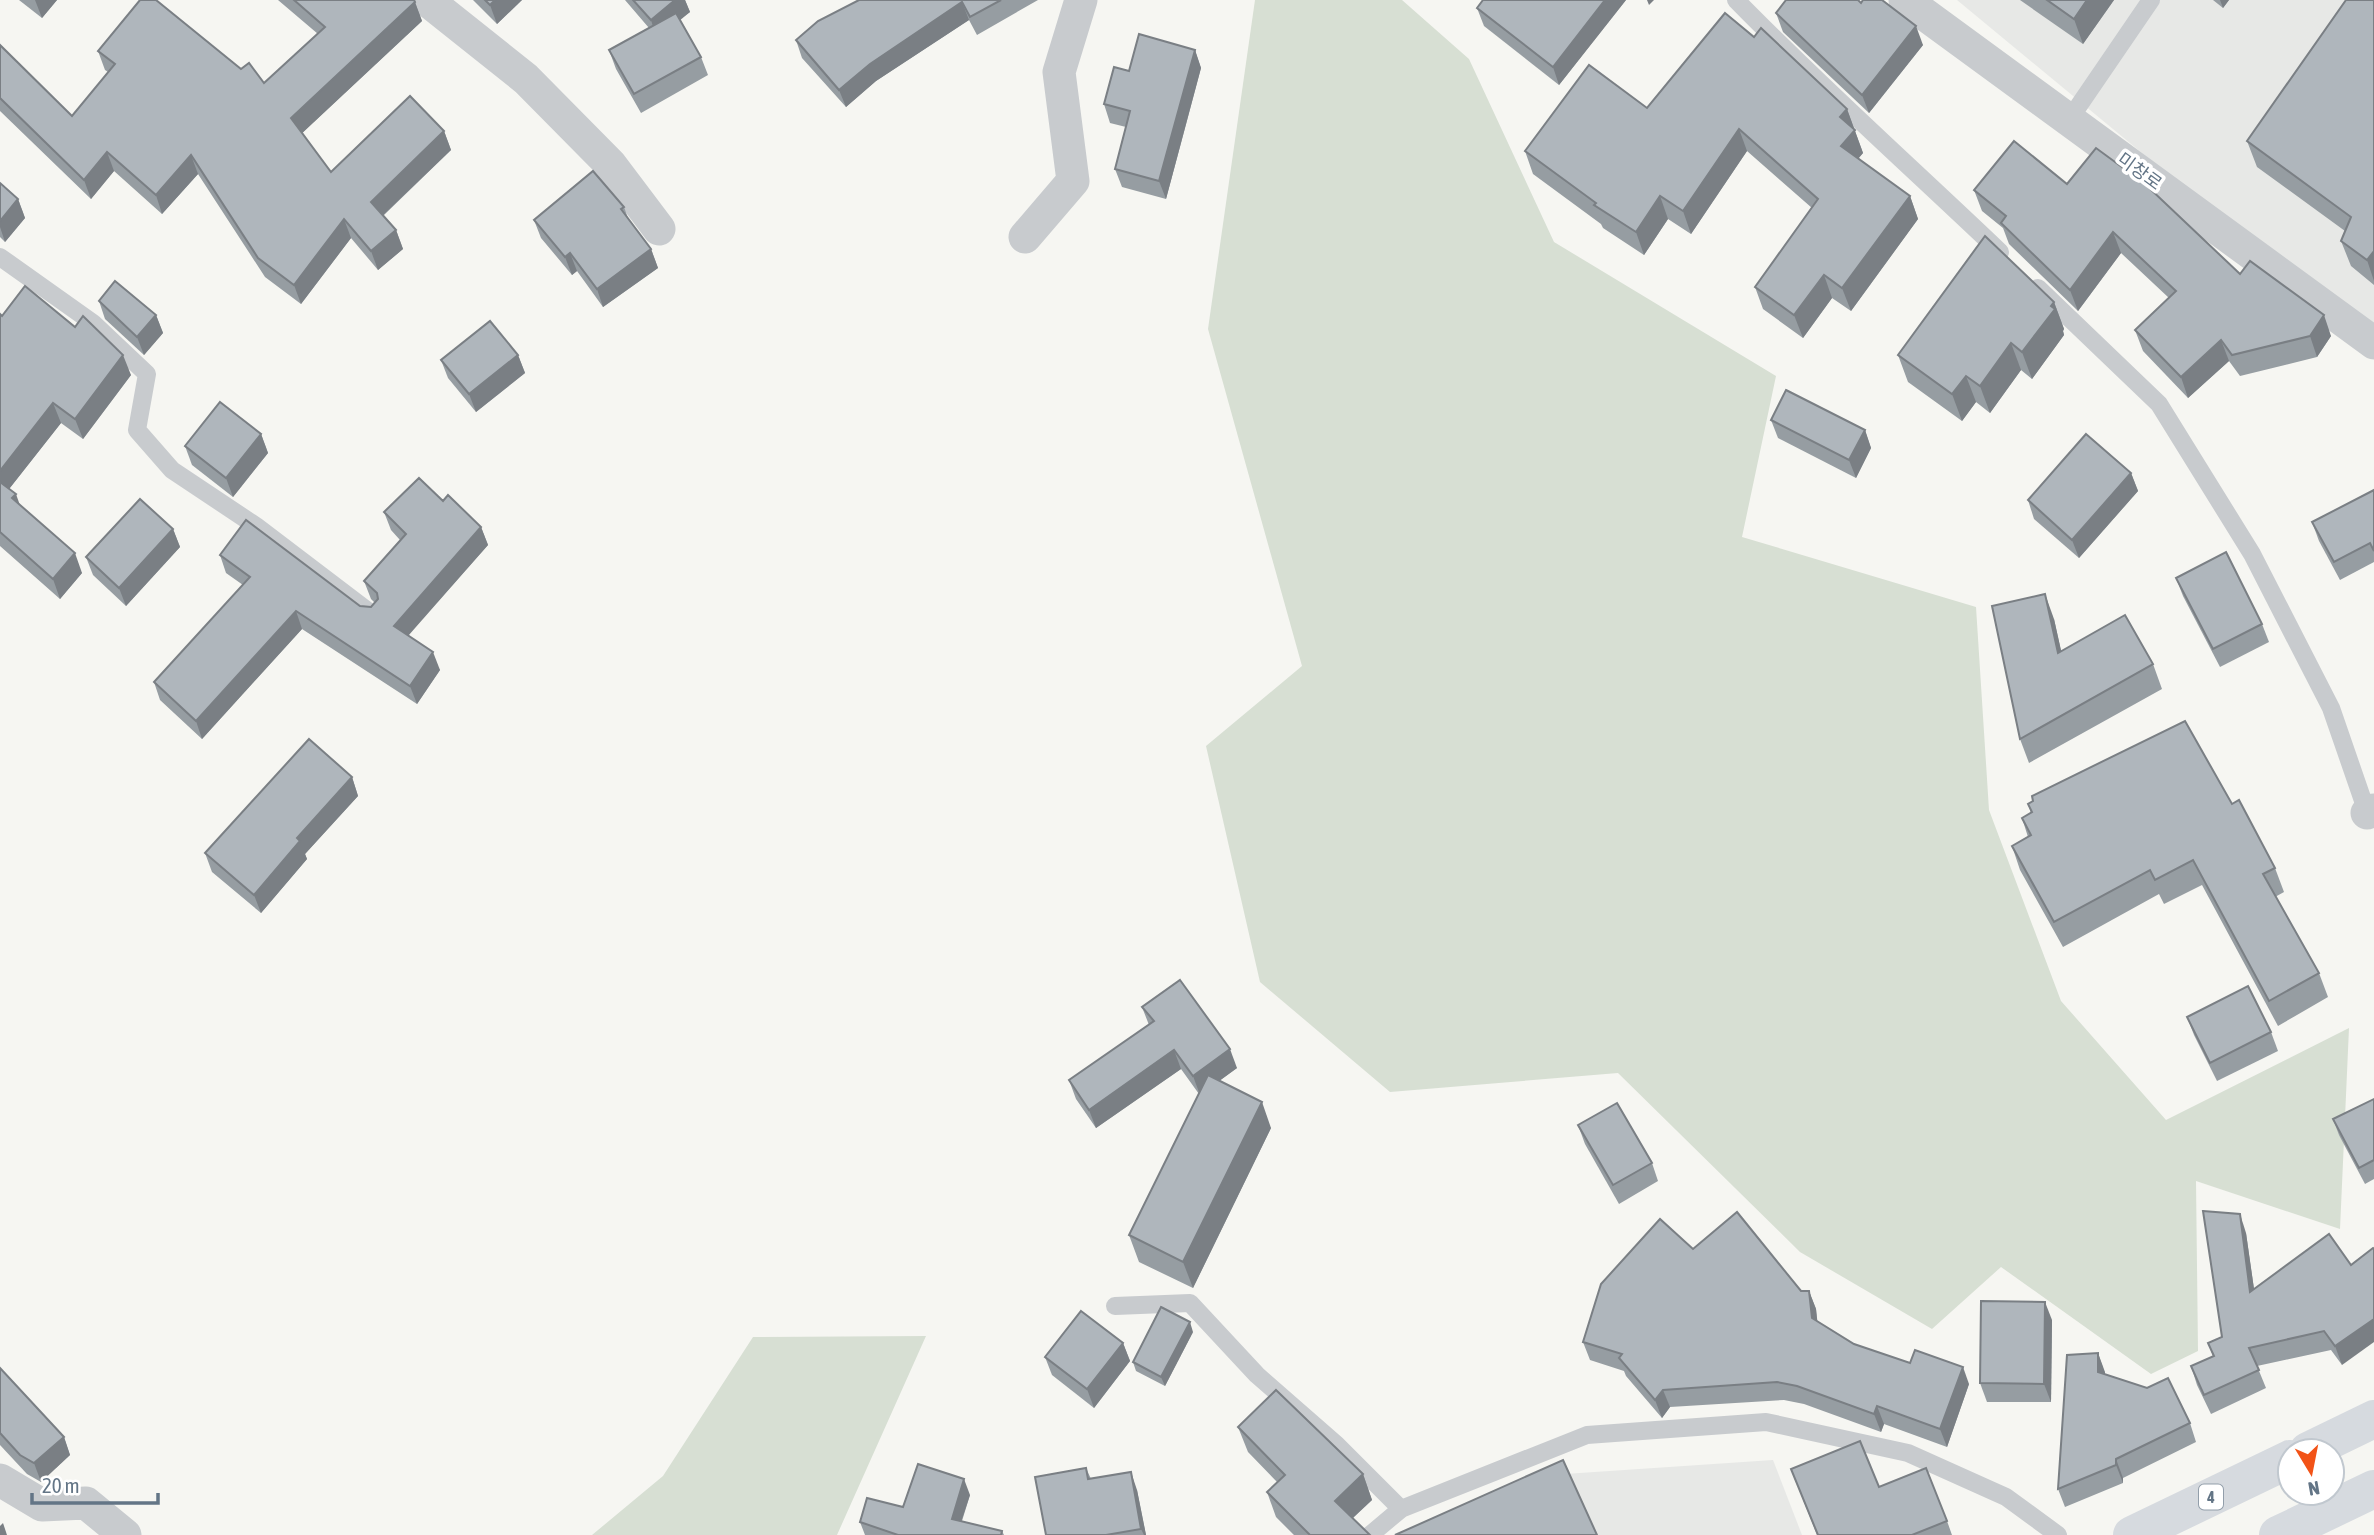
<svg xmlns="http://www.w3.org/2000/svg" width="2374" height="1535" font-family="'Asap Condensed','Noto Sans KR',sans-serif">
<style>
.built{fill:#e7e8e6}
.green{fill:#d7dfd3}
.lines{fill:none;stroke-linecap:round;stroke-linejoin:round}
.lane{stroke:#c8cbce;stroke-width:18}
.street{stroke:#c8cbce;stroke-width:33}
.primary{stroke:#d6dadf;stroke-width:38}
.wall{fill:#969da2}
.shaded-wall{fill:#7a7f84}
.building{fill:#afb6bc;stroke:#7a7f84;stroke-width:2}
.labels{text-anchor:middle;dominant-baseline:central;stroke-width:7;stroke-linejoin:round;paint-order:stroke}
.shield{fill:#fff;stroke:#929eaa;stroke-width:2}
.shield-label{font-size:16px;font-weight:bold;fill:#637586}
.street-label{font-size:18px;fill:#637586;stroke:#fff}
</style>
<rect width="100%" height="100%" fill="#f6f6f2"/>
<g class="built">
<path d="M 1957,0 L 2374,0 L 2374,345 Z"/>
<path d="M 1773,1460 L 1802,1535 L 1438,1535 L 1550,1475 Z"/>
</g>
<g class="green">
<path d="M 1255,0 L 1402,0 L 1469,59 L 1554,242 L 1776,376 L 1742,537 L 1976,607 L 1989,810 L 2061,1001 L 2166,1120 L 2349,1028 L 2340,1229 L 2196,1181 L 2198,1351 L 2151,1374 L 2001,1267 L 1932,1329 L 1800,1252 L 1618,1073 L 1390,1092 L 1260,982 L 1206,746 L 1302,666 L 1208,329 Z"/>
<path d="M 926,1336 L 837,1535 L 592,1535 L 663,1476 L 753,1337 Z"/>
</g>
<g class="lines">
<g class="lane">
<path d="M 1736,0 C 1821,87 1912,168 2000,252"/>
<path d="M 2069,120 L 2151,0"/>
<path d="M 0,257 L 93,323 L 147,374 L 137,430 L 172,470 L 256,526 L 373,615"/>
<path d="M 2038,288 L 2159,404 L 2252,554 L 2331,708 L 2369,818"/>
<path d="M 1115,1306 L 1190,1303 L 1257,1375 L 1337,1445 L 1401,1509"/>
<path d="M 1370,1535 L 1401,1509 L 1587,1435 L 1766,1422 L 1908,1453 L 2006,1497 L 2058,1535"/>
</g>
<g class="street">
<path d="M 427,0 L 526,79 L 610,164 L 659,229"/>
<path d="M 1905,0 L 2374,343"/>
<path d="M 1025,237 L 1073,181 L 1059,72 L 1081,0"/>
<path d="M 2367,813 L 2374,810"/>
<path d="M 0,1480 L 42,1505 L 86,1503 L 125,1535"/>
</g>
<g class="primary">
<path d="M 2308,1451 L 2374,1419"/>
<path d="M 2132,1535 L 2290,1459"/>
<path d="M 2278,1535 L 2374,1489"/>
</g>
</g>
<g class="wall">
<path d="M 19,0 L 57,0 L 42,18 Z"/>
<path d="M 278,0 L 414,0 L 422,21 L 302,133 L 331,172 L 444,131 L 451,150 L 383,216 L 396,230 L 403,249 L 378,270 L 351,238 L 301,304 L 265,277 L 198,174 L 162,214 L 114,171 L 91,199 L 0,111 L 0,45 L 72,116 L 108,72 L 105,70 L 98,51 L 241,69 L 264,83 L 318,34 Z"/>
<path d="M 473,0 L 522,0 L 497,24 Z"/>
<path d="M 625,0 L 685,0 L 690,12 L 680,19 L 701,57 L 708,75 L 641,113 L 616,69 L 609,50 L 649,28 Z"/>
<path d="M 859,0 L 1038,0 L 977,35 L 969,20 L 876,81 L 846,107 L 802,58 L 796,40 Z"/>
<path d="M 1483,0 L 1626,0 L 1559,85 L 1484,26 L 1477,8 Z"/>
<path d="M 2020,0 L 2114,0 L 2083,44 Z"/>
<path d="M 2213,0 L 2229,0 L 2223,8 Z"/>
<path d="M 2374,0 L 2374,285 L 2351,266 L 2341,241 L 2345,231 L 2257,167 L 2247,141 Z"/>
<path d="M 1861,3 L 1923,45 L 1869,113 L 1783,32 L 1776,13 Z"/>
<path d="M 1754,37 L 1847,109 L 1863,153 L 1858,159 L 1910,196 L 1918,219 L 1851,311 L 1832,298 L 1803,338 L 1763,309 L 1755,287 L 1812,208 L 1747,151 L 1691,234 L 1668,219 L 1644,255 L 1603,228 L 1601,224 L 1533,174 L 1525,151 L 1647,108 Z"/>
<path d="M 1195,50 L 1201,68 L 1166,199 L 1122,187 L 1115,169 L 1126,127 L 1110,123 L 1104,104 L 1129,71 Z"/>
<path d="M 0,183 L 18,199 L 25,218 L 5,242 L 0,237 Z"/>
<path d="M 2067,184 L 2240,274 L 2331,336 L 2317,357 L 2240,376 L 2229,361 L 2188,398 L 2143,351 L 2135,330 L 2169,298 L 2121,253 L 2078,311 L 2009,244 L 2003,228 L 1982,211 L 1974,190 Z"/>
<path d="M 624,207 L 628,218 L 651,249 L 658,268 L 603,307 L 577,271 L 572,275 L 541,238 L 534,220 Z"/>
<path d="M 99,301 L 156,315 L 163,333 L 144,355 L 105,319 Z"/>
<path d="M 2054,302 L 2064,329 L 2063,331 L 2064,335 L 2032,379 L 2021,370 L 1990,413 L 1976,402 L 1962,421 L 1908,382 L 1898,355 Z"/>
<path d="M 0,314 L 131,375 L 83,439 L 61,423 L 9,489 L 19,504 L 82,573 L 60,599 L 0,546 Z"/>
<path d="M 518,355 L 525,373 L 476,412 L 448,378 L 441,360 Z"/>
<path d="M 1771,420 L 1865,430 L 1871,448 L 1856,478 L 1778,438 Z"/>
<path d="M 261,434 L 268,453 L 233,497 L 192,465 L 185,446 Z"/>
<path d="M 2131,473 L 2138,491 L 2079,558 L 2034,519 L 2028,500 Z"/>
<path d="M 2374,490 L 2374,562 L 2340,580 L 2319,541 L 2312,522 Z"/>
<path d="M 443,501 L 481,527 L 488,545 L 408,635 L 440,670 L 417,704 L 302,629 L 202,739 L 160,700 L 154,682 L 243,585 L 226,573 L 220,555 L 360,606 L 371,607 L 375,603 L 371,599 L 364,581 L 400,540 L 391,530 L 384,512 Z"/>
<path d="M 173,529 L 180,547 L 126,606 L 93,575 L 86,557 Z"/>
<path d="M 2176,578 L 2262,624 L 2269,642 L 2220,667 L 2183,596 Z"/>
<path d="M 2054,619 L 2061,651 L 2153,664 L 2162,689 L 2029,763 L 2020,739 Z"/>
<path d="M 352,777 L 358,796 L 305,854 L 307,859 L 261,913 L 212,872 L 205,853 Z"/>
<path d="M 2028,804 L 2232,804 L 2275,868 L 2284,892 L 2275,897 L 2319,973 L 2328,997 L 2278,1026 L 2202,885 L 2164,904 L 2159,894 L 2063,947 L 2020,870 L 2012,846 L 2028,837 L 2022,818 L 2031,813 Z"/>
<path d="M 1142,1007 L 1237,1068 L 1219,1081 L 1271,1128 L 1193,1288 L 1139,1262 L 1129,1235 L 1199,1094 L 1181,1069 L 1096,1128 L 1076,1099 L 1069,1080 L 1149,1025 Z"/>
<path d="M 2187,1017 L 2271,1032 L 2278,1051 L 2217,1081 L 2194,1035 Z"/>
<path d="M 2374,1099 L 2374,1179 L 2365,1184 L 2339,1135 L 2333,1119 Z"/>
<path d="M 1578,1125 L 1652,1163 L 1658,1181 L 1619,1204 L 1585,1144 Z"/>
<path d="M 2246,1233 L 2254,1289 L 2329,1234 L 2342,1365 L 2331,1350 L 2257,1366 L 2266,1388 L 2211,1414 L 2197,1385 L 2191,1366 L 2213,1356 L 2208,1343 L 2222,1337 Z"/>
<path d="M 1693,1249 L 1801,1291 L 1809,1291 L 1816,1309 L 1817,1321 L 1854,1344 L 1969,1384 L 1947,1447 L 1884,1424 L 1881,1432 L 1804,1404 L 1784,1400 L 1670,1407 L 1662,1418 L 1626,1376 L 1624,1371 L 1590,1360 L 1583,1342 Z"/>
<path d="M 2052,1320 L 2051,1402 L 1987,1402 L 1980,1383 Z"/>
<path d="M 1193,1332 L 1165,1386 L 1136,1371 L 1133,1362 Z"/>
<path d="M 1123,1343 L 1130,1361 L 1094,1408 L 1052,1375 L 1045,1357 Z"/>
<path d="M 2098,1353 L 2105,1374 L 2190,1423 L 2196,1442 L 2123,1478 L 2123,1483 L 2065,1507 L 2058,1489 Z"/>
<path d="M 0,1368 L 64,1437 L 70,1455 L 41,1482 L 27,1474 L 0,1445 Z"/>
<path d="M 1238,1427 L 1363,1474 L 1372,1500 L 1353,1518 L 1370,1535 L 1294,1535 L 1276,1517 L 1267,1492 L 1277,1482 L 1248,1452 Z"/>
<path d="M 1086,1468 L 1091,1479 L 1137,1490 L 1146,1535 L 1046,1535 Z"/>
<path d="M 1791,1469 L 1879,1487 L 1947,1521 L 1952,1535 L 1817,1535 Z"/>
<path d="M 970,1495 L 962,1521 L 1002,1531 L 1004,1535 L 865,1535 L 860,1522 L 903,1507 Z"/>
</g>
<g class="shaded-wall">
<path d="M 35,0 L 57,0 L 42,18 Z"/>
<path d="M 495,0 L 522,0 L 497,24 L 490,5 Z"/>
<path d="M 675,0 L 685,0 L 690,12 L 657,39 L 651,20 Z"/>
<path d="M 1605,0 L 1626,0 L 1559,85 L 1553,67 Z"/>
<path d="M 1647,0 L 1654,0 L 1649,5 Z"/>
<path d="M 2087,0 L 2114,0 L 2083,44 L 2074,19 Z"/>
<path d="M 2220,0 L 2229,0 L 2223,8 Z"/>
<path d="M 415,2 L 422,21 L 298,137 L 291,118 Z"/>
<path d="M 962,2 L 969,20 L 876,81 L 846,107 L 839,90 L 870,64 Z"/>
<path d="M 1916,26 L 1923,45 L 1869,113 L 1862,95 Z"/>
<path d="M 1195,50 L 1201,68 L 1166,199 L 1159,181 Z"/>
<path d="M 1847,109 L 1863,153 L 1849,169 L 1841,146 L 1840,117 Z"/>
<path d="M 1739,129 L 1747,151 L 1691,234 L 1683,211 Z"/>
<path d="M 444,131 L 451,150 L 378,220 L 371,202 Z"/>
<path d="M 107,152 L 114,171 L 91,199 L 84,180 Z"/>
<path d="M 191,155 L 198,174 L 162,214 L 156,195 Z"/>
<path d="M 1660,196 L 1668,219 L 1644,255 L 1636,232 Z"/>
<path d="M 1910,196 L 1918,219 L 1851,311 L 1842,288 Z"/>
<path d="M 18,199 L 25,218 L 5,242 L 0,227 L 0,221 Z"/>
<path d="M 344,219 L 351,238 L 301,304 L 294,285 Z"/>
<path d="M 396,230 L 403,249 L 378,270 L 371,251 Z"/>
<path d="M 2113,232 L 2121,253 L 2078,311 L 2070,290 Z"/>
<path d="M 651,249 L 658,268 L 603,307 L 597,289 Z"/>
<path d="M 2374,251 L 2374,281 L 2367,260 Z"/>
<path d="M 570,253 L 577,271 L 572,275 L 565,257 Z"/>
<path d="M 1824,275 L 1832,298 L 1803,338 L 1794,315 Z"/>
<path d="M 2054,302 L 2064,329 L 2063,331 L 2064,335 L 2032,379 L 2022,352 Z"/>
<path d="M 156,315 L 163,333 L 144,355 L 137,337 Z"/>
<path d="M 2324,315 L 2331,336 L 2317,357 L 2310,336 Z"/>
<path d="M 2221,340 L 2229,361 L 2188,398 L 2181,377 Z"/>
<path d="M 2011,343 L 2021,370 L 1990,413 L 1980,386 Z"/>
<path d="M 123,355 L 131,375 L 83,439 L 75,419 Z"/>
<path d="M 518,355 L 525,373 L 476,412 L 469,394 Z"/>
<path d="M 1966,376 L 1976,402 L 1962,421 L 1952,394 Z"/>
<path d="M 53,403 L 61,423 L 2,498 L 0,493 L 0,471 Z"/>
<path d="M 1865,430 L 1871,448 L 1856,478 L 1849,460 Z"/>
<path d="M 261,434 L 268,453 L 233,497 L 226,478 Z"/>
<path d="M 2131,473 L 2138,491 L 2079,558 L 2072,540 Z"/>
<path d="M 16,494 L 23,514 L 12,498 Z"/>
<path d="M 481,527 L 488,545 L 401,644 L 394,626 Z"/>
<path d="M 173,529 L 180,547 L 126,606 L 119,588 Z"/>
<path d="M 75,553 L 82,573 L 60,599 L 53,579 Z"/>
<path d="M 2045,594 L 2054,619 L 2067,677 L 2058,653 Z"/>
<path d="M 296,611 L 302,629 L 202,739 L 196,721 Z"/>
<path d="M 433,652 L 440,670 L 417,704 L 410,686 Z"/>
<path d="M 352,777 L 358,796 L 305,854 L 307,859 L 261,913 L 254,895 L 297,838 Z"/>
<path d="M 1230,1049 L 1237,1068 L 1200,1095 L 1193,1076 Z"/>
<path d="M 1174,1050 L 1181,1069 L 1096,1128 L 1089,1110 Z"/>
<path d="M 1262,1102 L 1271,1128 L 1193,1288 L 1183,1262 Z"/>
<path d="M 2240,1214 L 2246,1233 L 2257,1310 L 2250,1292 Z"/>
<path d="M 1809,1291 L 1816,1309 L 1819,1336 L 1812,1318 Z"/>
<path d="M 2045,1302 L 2052,1320 L 2051,1402 L 2044,1384 Z"/>
<path d="M 2374,1319 L 2374,1342 L 2342,1365 L 2335,1346 Z"/>
<path d="M 1190,1322 L 1193,1332 L 1165,1386 L 1161,1377 Z"/>
<path d="M 1123,1343 L 1130,1361 L 1094,1408 L 1087,1389 Z"/>
<path d="M 2098,1353 L 2105,1372 L 2105,1390 L 2098,1372 Z"/>
<path d="M 1963,1367 L 1969,1384 L 1947,1447 L 1940,1429 Z"/>
<path d="M 1663,1390 L 1670,1407 L 1662,1418 L 1655,1400 Z"/>
<path d="M 1877,1406 L 1884,1424 L 1881,1432 L 1874,1414 Z"/>
<path d="M 64,1437 L 70,1455 L 41,1482 L 34,1463 Z"/>
<path d="M 2116,1459 L 2123,1478 L 2123,1483 L 2116,1465 Z"/>
<path d="M 1131,1472 L 1137,1490 L 1146,1535 L 1144,1535 L 1141,1529 Z"/>
<path d="M 1363,1474 L 1372,1500 L 1344,1526 L 1335,1501 Z"/>
<path d="M 964,1479 L 970,1495 L 957,1534 L 952,1519 Z"/>
<path d="M 3,1523 L 7,1535 L 0,1535 L 0,1526 Z"/>
</g>
<g class="building">
<path d="M 140,0 L 156,0 L 241,69 L 249,63 L 264,83 L 325,27 L 294,0 L 414,0 L 415,2 L 291,118 L 331,172 L 410,96 L 444,131 L 371,202 L 396,230 L 371,251 L 344,219 L 294,285 L 258,258 L 191,155 L 156,195 L 107,152 L 84,180 L 0,98 L 0,45 L 72,116 L 115,64 L 98,51 Z"/>
<path d="M 485,0 L 495,0 L 490,5 Z"/>
<path d="M 633,0 L 675,0 L 651,20 Z"/>
<path d="M 859,0 L 1001,0 L 970,17 L 962,2 L 870,64 L 839,90 L 796,40 L 818,21 Z"/>
<path d="M 1483,0 L 1605,0 L 1553,67 L 1477,8 Z"/>
<path d="M 1786,0 L 1858,0 L 1861,3 L 1863,0 L 1882,0 L 1916,26 L 1862,95 L 1776,13 Z"/>
<path d="M 2047,0 L 2087,0 L 2074,19 Z"/>
<path d="M 2346,0 L 2374,0 L 2374,251 L 2367,260 L 2341,241 L 2351,217 L 2247,141 Z"/>
<path d="M 676,13 L 701,57 L 634,94 L 609,50 Z"/>
<path d="M 1725,13 L 1754,37 L 1761,28 L 1847,109 L 1840,117 L 1855,130 L 1841,146 L 1910,196 L 1842,288 L 1824,275 L 1794,315 L 1755,287 L 1818,199 L 1739,129 L 1683,211 L 1660,196 L 1636,232 L 1594,205 L 1596,203 L 1525,151 L 1589,65 L 1647,108 Z"/>
<path d="M 1139,34 L 1195,50 L 1159,181 L 1115,169 L 1130,111 L 1104,104 L 1114,67 L 1129,71 Z"/>
<path d="M 2014,141 L 2067,184 L 2096,148 L 2145,184 L 2240,274 L 2250,261 L 2324,315 L 2310,336 L 2232,355 L 2221,340 L 2181,377 L 2135,330 L 2176,291 L 2113,232 L 2070,290 L 2001,223 L 2006,216 L 1974,190 Z"/>
<path d="M 593,171 L 624,207 L 621,209 L 651,249 L 597,289 L 570,253 L 565,257 L 534,220 Z"/>
<path d="M 0,183 L 18,199 L 0,221 Z"/>
<path d="M 1985,236 L 2054,302 L 2051,306 L 2055,309 L 2022,352 L 2011,343 L 1980,386 L 1966,376 L 1952,394 L 1898,355 Z"/>
<path d="M 115,281 L 156,315 L 137,337 L 99,301 Z"/>
<path d="M 25,286 L 75,327 L 83,316 L 123,355 L 75,419 L 53,403 L 0,471 L 0,314 L 2,316 Z"/>
<path d="M 490,321 L 518,355 L 469,394 L 441,360 Z"/>
<path d="M 1786,390 L 1865,430 L 1849,460 L 1771,420 Z"/>
<path d="M 220,402 L 261,434 L 226,478 L 185,446 Z"/>
<path d="M 2086,434 L 2131,473 L 2072,540 L 2028,500 Z"/>
<path d="M 419,478 L 443,501 L 448,495 L 481,527 L 394,626 L 433,652 L 410,686 L 296,611 L 196,721 L 154,682 L 250,577 L 220,555 L 246,520 L 360,606 L 371,607 L 378,599 L 377,593 L 364,581 L 406,534 L 384,512 Z"/>
<path d="M 0,482 L 16,494 L 12,498 L 75,553 L 53,579 L 0,532 Z"/>
<path d="M 2374,490 L 2374,551 L 2370,543 L 2334,562 L 2312,522 Z"/>
<path d="M 140,499 L 173,529 L 119,588 L 86,557 Z"/>
<path d="M 2226,552 L 2262,624 L 2213,649 L 2176,578 Z"/>
<path d="M 2045,594 L 2058,653 L 2125,615 L 2153,664 L 2020,739 L 1992,606 Z"/>
<path d="M 2185,721 L 2232,804 L 2239,800 L 2275,868 L 2263,874 L 2319,973 L 2269,1001 L 2193,860 L 2155,880 L 2150,870 L 2054,922 L 2012,846 L 2031,835 L 2022,818 L 2032,812 L 2028,804 L 2033,801 L 2032,796 Z"/>
<path d="M 309,739 L 352,777 L 297,838 L 300,841 L 254,895 L 205,853 Z"/>
<path d="M 1180,980 L 1230,1049 L 1193,1076 L 1174,1050 L 1089,1110 L 1069,1080 L 1154,1021 L 1142,1007 Z"/>
<path d="M 2248,986 L 2271,1032 L 2210,1063 L 2187,1017 Z"/>
<path d="M 1208,1075 L 1262,1102 L 1183,1262 L 1129,1235 Z"/>
<path d="M 2374,1099 L 2374,1160 L 2359,1168 L 2333,1119 Z"/>
<path d="M 1617,1103 L 1652,1163 L 1613,1185 L 1578,1125 Z"/>
<path d="M 2203,1211 L 2240,1214 L 2250,1292 L 2329,1234 L 2351,1265 L 2373,1248 L 2374,1249 L 2374,1319 L 2335,1346 L 2324,1331 L 2249,1348 L 2259,1370 L 2204,1395 L 2191,1366 L 2214,1356 L 2208,1343 L 2222,1337 Z"/>
<path d="M 1737,1212 L 1801,1291 L 1809,1291 L 1812,1318 L 1854,1344 L 1910,1363 L 1915,1350 L 1963,1367 L 1940,1429 L 1877,1406 L 1874,1414 L 1797,1386 L 1777,1382 L 1663,1390 L 1655,1400 L 1619,1358 L 1622,1354 L 1583,1342 L 1601,1284 L 1660,1219 L 1693,1249 Z"/>
<path d="M 1981,1301 L 2045,1302 L 2044,1384 L 1980,1383 Z"/>
<path d="M 1161,1307 L 1190,1322 L 1161,1377 L 1133,1362 Z"/>
<path d="M 1081,1311 L 1123,1343 L 1087,1389 L 1045,1357 Z"/>
<path d="M 2098,1353 L 2098,1372 L 2147,1388 L 2168,1378 L 2190,1423 L 2116,1459 L 2116,1465 L 2058,1489 L 2067,1355 Z"/>
<path d="M 0,1368 L 64,1437 L 34,1463 L 20,1455 L 0,1433 Z"/>
<path d="M 1276,1390 L 1363,1474 L 1335,1501 L 1370,1535 L 1310,1535 L 1267,1492 L 1285,1475 L 1238,1427 Z"/>
<path d="M 1860,1441 L 1879,1487 L 1926,1468 L 1947,1521 L 1912,1535 L 1818,1535 L 1791,1469 Z"/>
<path d="M 1563,1460 L 1597,1535 L 1395,1535 Z"/>
<path d="M 918,1464 L 964,1479 L 952,1519 L 1002,1531 L 1001,1535 L 898,1535 L 860,1522 L 867,1498 L 903,1507 Z"/>
<path d="M 1086,1468 L 1088,1479 L 1131,1472 L 1141,1529 L 1106,1535 L 1046,1535 L 1035,1477 Z"/>
</g>
<g class="labels">
<rect class="shield" x="2199" y="1484.5" width="24" height="25" rx="5"/>
<g class="shield-label">
<text x="2211" y="1497">4</text>
</g>
<g class="street-label">
<text transform="translate(2140 171) rotate(36)">미창로</text>
</g>
</g>
<g transform="translate(2311 1472) rotate(170)"><circle r="33" fill="#ffffff" stroke="#c1c8cf" stroke-width="2"/>
<path d="M0-5L12 26L0 18L-12 26Z" fill="#f25317"/>
<text y="-10" font-size="19" font-weight="bold" text-anchor="middle" fill="#637586">N</text>
</g>
<path d="M32 1493v10h126v-10" fill="none" stroke="#637586" stroke-width="3.5"/>
<text x="42" y="1493" font-size="21" fill="#637586" stroke="#ffffff" stroke-width="5" paint-order="stroke">20 m</text>
</svg>
